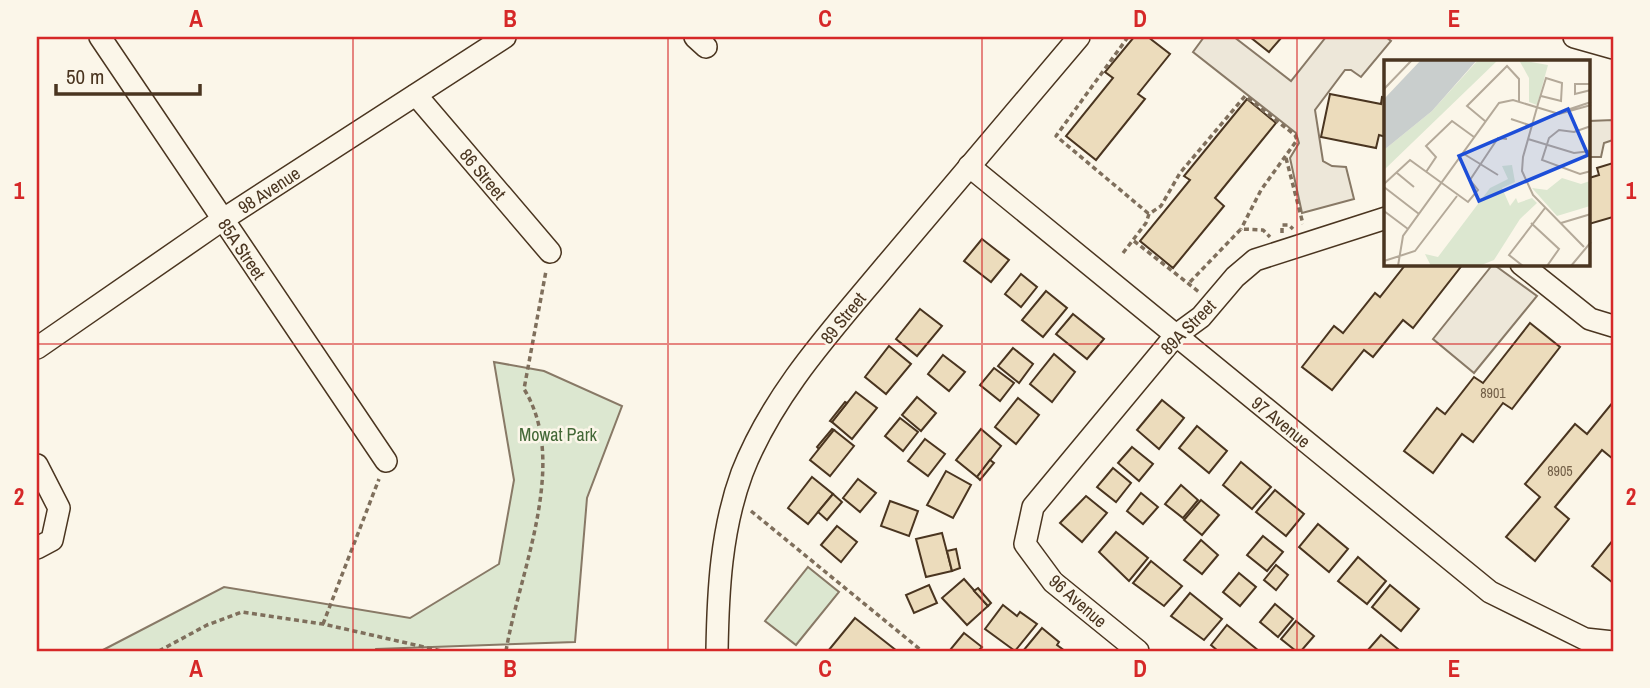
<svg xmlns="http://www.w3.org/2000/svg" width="1650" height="688" font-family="'Archivo Narrow',sans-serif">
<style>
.green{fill:#dce7d0;stroke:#887966;stroke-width:2}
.parking{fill:#ede7d9;stroke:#887966;stroke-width:2}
.building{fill:#ecdcbc;stroke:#4a3520;stroke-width:2}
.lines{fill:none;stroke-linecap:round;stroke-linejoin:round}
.minor-casing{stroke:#4a3520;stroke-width:24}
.path{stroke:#7f6f5c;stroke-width:3.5;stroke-dasharray:5 3.5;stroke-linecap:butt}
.minor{stroke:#fbf6e9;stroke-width:21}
.grid{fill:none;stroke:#d62828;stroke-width:2;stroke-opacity:0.55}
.labels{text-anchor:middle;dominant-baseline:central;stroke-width:5;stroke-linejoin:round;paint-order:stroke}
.number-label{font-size:14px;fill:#725f47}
.street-label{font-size:18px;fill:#4a3520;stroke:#fbf6e9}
.park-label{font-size:18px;fill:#436837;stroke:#fbf6e9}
.inset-road{fill:none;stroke:#b4a999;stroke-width:2}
.view{fill:#1d4ed8;fill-opacity:0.15;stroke:#1d4ed8;stroke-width:3.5}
.inset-edge{fill:none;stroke:#4a3520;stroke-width:3.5}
.neatline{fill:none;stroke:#d62828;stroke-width:2.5}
.grid-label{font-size:23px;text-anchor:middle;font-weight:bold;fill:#d62828}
</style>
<rect width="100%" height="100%" fill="#fbf6e9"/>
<g class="green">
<path d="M 494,362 L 544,371 L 622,406 L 587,498 L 575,642 L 376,649 L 375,651 L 101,651 L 224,587 L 410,618 L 499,564 L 514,480 Z"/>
<path d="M 808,567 L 839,592 L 796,645 L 765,621 Z"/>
</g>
<g class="parking">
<path d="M 1204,37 L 1234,37 L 1291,81 L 1326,37 L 1386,37 L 1391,41 L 1361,77 L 1351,70 L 1345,70 L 1315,110 L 1323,161 L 1332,166 L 1346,167 L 1354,199 L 1302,213 L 1290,158 L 1299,143 L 1296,133 L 1193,52 Z"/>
<path d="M 1613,120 L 1613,140 L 1604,143 L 1601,157 L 1589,157 L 1589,121 Z"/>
<path d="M 1493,264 L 1537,296 L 1474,373 L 1433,339 Z"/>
</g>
<g class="building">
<path d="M 1134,37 L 1148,37 L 1170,54 L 1138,94 L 1145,99 L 1096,160 L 1066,136 L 1113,78 L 1105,72 Z"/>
<path d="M 1250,37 L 1282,37 L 1269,52 Z"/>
<path d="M 1330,94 L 1381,104 L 1382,97 L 1386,98 L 1386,137 L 1379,135 L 1376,148 L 1321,137 Z"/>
<path d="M 1247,99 L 1276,123 L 1215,198 L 1224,206 L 1173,268 L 1140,241 L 1190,180 L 1184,176 Z"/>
<path d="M 1613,163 L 1613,217 L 1589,224 L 1589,178 L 1599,175 L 1597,168 Z"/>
<path d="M 982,239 L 1009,260 L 991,282 L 964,261 Z"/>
<path d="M 1406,264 L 1463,264 L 1413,328 L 1403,320 L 1373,357 L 1364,350 L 1332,390 L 1302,367 L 1334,326 L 1343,333 L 1375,293 L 1380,297 Z"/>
<path d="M 1021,274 L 1037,287 L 1021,307 L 1005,294 Z"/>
<path d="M 1046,291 L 1067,308 L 1043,337 L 1022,320 Z"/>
<path d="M 920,309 L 942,326 L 917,356 L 896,339 Z"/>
<path d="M 1073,314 L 1104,339 L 1087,359 L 1056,334 Z"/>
<path d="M 1530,323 L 1560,347 L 1512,409 L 1503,403 L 1473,442 L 1462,434 L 1433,473 L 1404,451 L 1437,408 L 1445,414 L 1474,377 L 1483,383 Z"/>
<path d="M 889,346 L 911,364 L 886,394 L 865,377 Z"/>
<path d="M 1013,348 L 1033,364 L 1019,383 L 998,366 Z"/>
<path d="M 1054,354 L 1075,372 L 1052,402 L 1030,384 Z"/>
<path d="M 943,355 L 965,372 L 949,391 L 928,374 Z"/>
<path d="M 994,368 L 1014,383 L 1000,401 L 980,385 Z"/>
<path d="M 856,392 L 877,408 L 852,439 L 832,422 Z"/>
<path d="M 917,397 L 936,413 L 921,431 L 902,415 Z"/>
<path d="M 1018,398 L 1039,415 L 1016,444 L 995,427 Z"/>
<path d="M 1162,400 L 1184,418 L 1159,449 L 1137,430 Z"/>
<path d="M 845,402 L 847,403 L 832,422 L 830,421 Z"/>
<path d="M 1613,402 L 1613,459 L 1602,450 L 1555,507 L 1569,519 L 1535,561 L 1506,537 L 1540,497 L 1525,484 L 1575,424 L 1587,434 Z"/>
<path d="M 900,418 L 918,432 L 903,451 L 885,436 Z"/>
<path d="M 1197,426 L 1227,451 L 1209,473 L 1179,448 Z"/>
<path d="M 832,429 L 834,430 L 819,449 L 817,447 Z"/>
<path d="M 981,429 L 1001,446 L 977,477 L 956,460 Z"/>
<path d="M 834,430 L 854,446 L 830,476 L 810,460 Z"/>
<path d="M 925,439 L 945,454 L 928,476 L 908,461 Z"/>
<path d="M 1132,447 L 1153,464 L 1139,481 L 1118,463 Z"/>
<path d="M 990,460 L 994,463 L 980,480 L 977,477 Z"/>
<path d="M 1241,462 L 1271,487 L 1252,509 L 1223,485 Z"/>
<path d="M 1113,468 L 1131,483 L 1116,502 L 1097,487 Z"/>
<path d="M 946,471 L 971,485 L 953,518 L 927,505 Z"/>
<path d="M 812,477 L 833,494 L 808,524 L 788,508 Z"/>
<path d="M 858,479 L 876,493 L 860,512 L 843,498 Z"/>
<path d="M 1181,485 L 1198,500 L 1183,518 L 1165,504 Z"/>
<path d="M 1275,490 L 1304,514 L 1286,536 L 1256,512 Z"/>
<path d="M 1141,493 L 1158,507 L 1143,524 L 1127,511 Z"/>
<path d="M 833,494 L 842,502 L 827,520 L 818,512 Z"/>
<path d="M 1086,496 L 1107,513 L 1082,542 L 1060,523 Z"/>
<path d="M 1201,500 L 1219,515 L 1202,535 L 1184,520 Z"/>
<path d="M 890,501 L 918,511 L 909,536 L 881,526 Z"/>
<path d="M 1318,524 L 1348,549 L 1329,572 L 1299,547 Z"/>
<path d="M 837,526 L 857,542 L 841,562 L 821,545 Z"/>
<path d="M 1116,532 L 1148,558 L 1129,581 L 1099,552 Z"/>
<path d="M 942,533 L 952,571 L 926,577 L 916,539 Z"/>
<path d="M 1263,536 L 1283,552 L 1267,571 L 1247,555 Z"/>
<path d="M 1201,540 L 1218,555 L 1202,574 L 1184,560 Z"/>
<path d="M 1613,540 L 1613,583 L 1592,566 Z"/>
<path d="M 956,549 L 960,568 L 952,571 L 947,551 Z"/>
<path d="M 1358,557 L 1386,581 L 1367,604 L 1338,581 Z"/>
<path d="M 1151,561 L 1182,586 L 1164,606 L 1133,583 Z"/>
<path d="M 1276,565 L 1288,575 L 1276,590 L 1264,580 Z"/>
<path d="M 1239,573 L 1256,587 L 1240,606 L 1223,592 Z"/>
<path d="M 964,579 L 988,606 L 967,625 L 942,598 Z"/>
<path d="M 929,585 L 937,603 L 914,613 L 906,595 Z"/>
<path d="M 1390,585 L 1419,609 L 1401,631 L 1372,607 Z"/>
<path d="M 978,588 L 991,603 L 988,606 L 974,591 Z"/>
<path d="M 1190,593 L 1222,619 L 1204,640 L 1171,616 Z"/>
<path d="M 1275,604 L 1293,619 L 1278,637 L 1260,622 Z"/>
<path d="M 1003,605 L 1017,616 L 1020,612 L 1037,624 L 1015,651 L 985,629 Z"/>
<path d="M 855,618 L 897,651 L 828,651 Z"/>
<path d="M 1296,621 L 1314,636 L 1301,651 L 1296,651 L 1281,639 Z"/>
<path d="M 1227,625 L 1259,651 L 1218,651 L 1211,645 Z"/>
<path d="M 1042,628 L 1059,642 L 1057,645 L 1065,651 L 1023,651 Z"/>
<path d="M 964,633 L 982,647 L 978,651 L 950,650 Z"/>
<path d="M 1381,635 L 1398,649 L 1397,651 L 1367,651 Z"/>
</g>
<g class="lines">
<g class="minor-casing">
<g id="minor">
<path d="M 100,37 L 386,461"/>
<path d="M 695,37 L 706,47"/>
<path d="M 1574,37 L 1613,48"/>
<path d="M 416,95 L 550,252"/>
<path d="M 969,166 L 1490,592 L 1585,639 L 1613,642"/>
<path d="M 1521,264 L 1590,319 L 1613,326"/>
<path d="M 37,348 L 222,220 L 505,37"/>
<path d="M 37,465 L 59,508 L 52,540 L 37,548"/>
<path d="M 717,651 C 718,591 721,530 742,473 C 773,393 833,329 887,264 C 951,188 1015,112 1079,37"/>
<path d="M 1138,651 L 1053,582 L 1025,544 L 1033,507 L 1175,336 L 1201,317 L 1235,277 L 1255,260 L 1386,218"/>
</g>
</g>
<g class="path">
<path d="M 1128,37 L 1056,136 L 1149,214"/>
<path d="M 1286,158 L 1303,224"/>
<path d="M 1282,233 L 1282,225 L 1289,225 L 1293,229"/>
<path d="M 1134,241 L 1199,292"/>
<path d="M 1123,253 L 1146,223 L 1149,214 L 1161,206 L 1180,173 L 1245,96 L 1295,135 L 1297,140 L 1261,190 L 1241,229"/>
<path d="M 1190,282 L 1241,229 L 1263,230 L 1270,237"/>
<path d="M 751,511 L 922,651"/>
<path d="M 323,624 L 379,479"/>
<path d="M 159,651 L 207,625 L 242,612 L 323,624 L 442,651"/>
<path d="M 506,651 C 519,573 570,463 524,389 L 546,271"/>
</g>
<use href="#minor" class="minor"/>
</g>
<path class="grid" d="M 353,37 L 353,651M 668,37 L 668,651M 982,37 L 982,651M 1297,37 L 1297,651M 37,344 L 1613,344"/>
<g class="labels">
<g class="number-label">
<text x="1493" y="393">8901</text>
<text x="1560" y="471">8905</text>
</g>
<g class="street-label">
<text transform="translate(483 174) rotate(50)">86 Street</text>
<text transform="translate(269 190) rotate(-33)">98 Avenue</text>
<text transform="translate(242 249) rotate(56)">85A Street</text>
<text transform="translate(843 318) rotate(-51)">89 Street</text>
<text transform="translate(1188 327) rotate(-45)">89A Street</text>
<text transform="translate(1281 422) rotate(39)">97 Avenue</text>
<text transform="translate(1078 601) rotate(41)">96 Avenue</text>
</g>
<g class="park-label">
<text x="558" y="434">Mowat Park</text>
</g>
</g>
<g transform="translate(1384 60)">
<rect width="206" height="206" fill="#fbf6e9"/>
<path d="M 94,0 L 114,0 L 0,110 L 0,90 L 48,51 ZM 135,0 L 164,5 L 153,45 L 145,42 L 145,18 ZM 128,105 L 131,122 L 118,128 L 126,146 L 132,138 L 134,143 L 148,138 L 153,143 L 136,159 L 110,200 L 95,206 L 47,206 L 41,194 L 54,197 L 106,128 L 124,119 L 118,106 ZM 178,118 L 197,124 L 206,121 L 206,146 L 173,156 L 148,128 L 163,130 Z" fill="#dce7d0"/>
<path d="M 37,0 L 93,0 L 48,51 L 0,90 L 0,39 Z" fill="#c9cecd"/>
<path class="inset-road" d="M 207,24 L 191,24 L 191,34 L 207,30M 0,29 L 28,0M 157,36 L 177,41 L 178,23 L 162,18 L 154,44 L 139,97 L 138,111 L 149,135 L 200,187M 180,51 L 207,42M 127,59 L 148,66M 101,61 L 83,46 L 123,6 L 135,19 L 135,42M 207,66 L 190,72 L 175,70 L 165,78 L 158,100 L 196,114 L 207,111M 144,79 L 190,93 L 207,91M 80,94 L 114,115M 42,112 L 52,97 L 42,86 L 68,61 L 90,77M 13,113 L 30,127M 0,124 L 26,100 L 84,142 L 94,130 L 86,120 L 114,78 L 123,79M 0,127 L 35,154M 0,151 L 24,169M 147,163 L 175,189 L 163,206M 177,163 L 207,154M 0,201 L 31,191 L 73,136M 14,206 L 19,176 L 115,43 L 129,40 L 175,54 L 207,45M 139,206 L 125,195 L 161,148M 187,206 L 207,182"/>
<path class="view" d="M 184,49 L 204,95 L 95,141 L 75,96 Z"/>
<rect width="206" height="206" class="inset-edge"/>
</g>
<rect width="1650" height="688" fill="none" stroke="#fbf6e9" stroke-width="77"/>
<path d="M56 84v10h144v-10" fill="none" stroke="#4a3520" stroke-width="3.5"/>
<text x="66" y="84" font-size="21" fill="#4a3520" stroke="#fbf6e9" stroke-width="5" paint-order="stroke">50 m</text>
<rect x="38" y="38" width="1574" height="612" class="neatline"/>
<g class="grid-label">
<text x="196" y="27">A</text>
<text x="510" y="27">B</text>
<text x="825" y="27">C</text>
<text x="1140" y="27">D</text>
<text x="1454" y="27">E</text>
<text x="19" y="199">1</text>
<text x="1631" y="199">1</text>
<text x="19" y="505">2</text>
<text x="1631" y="505">2</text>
<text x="196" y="677">A</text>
<text x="510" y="677">B</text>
<text x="825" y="677">C</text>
<text x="1140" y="677">D</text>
<text x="1454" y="677">E</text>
</g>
</svg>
